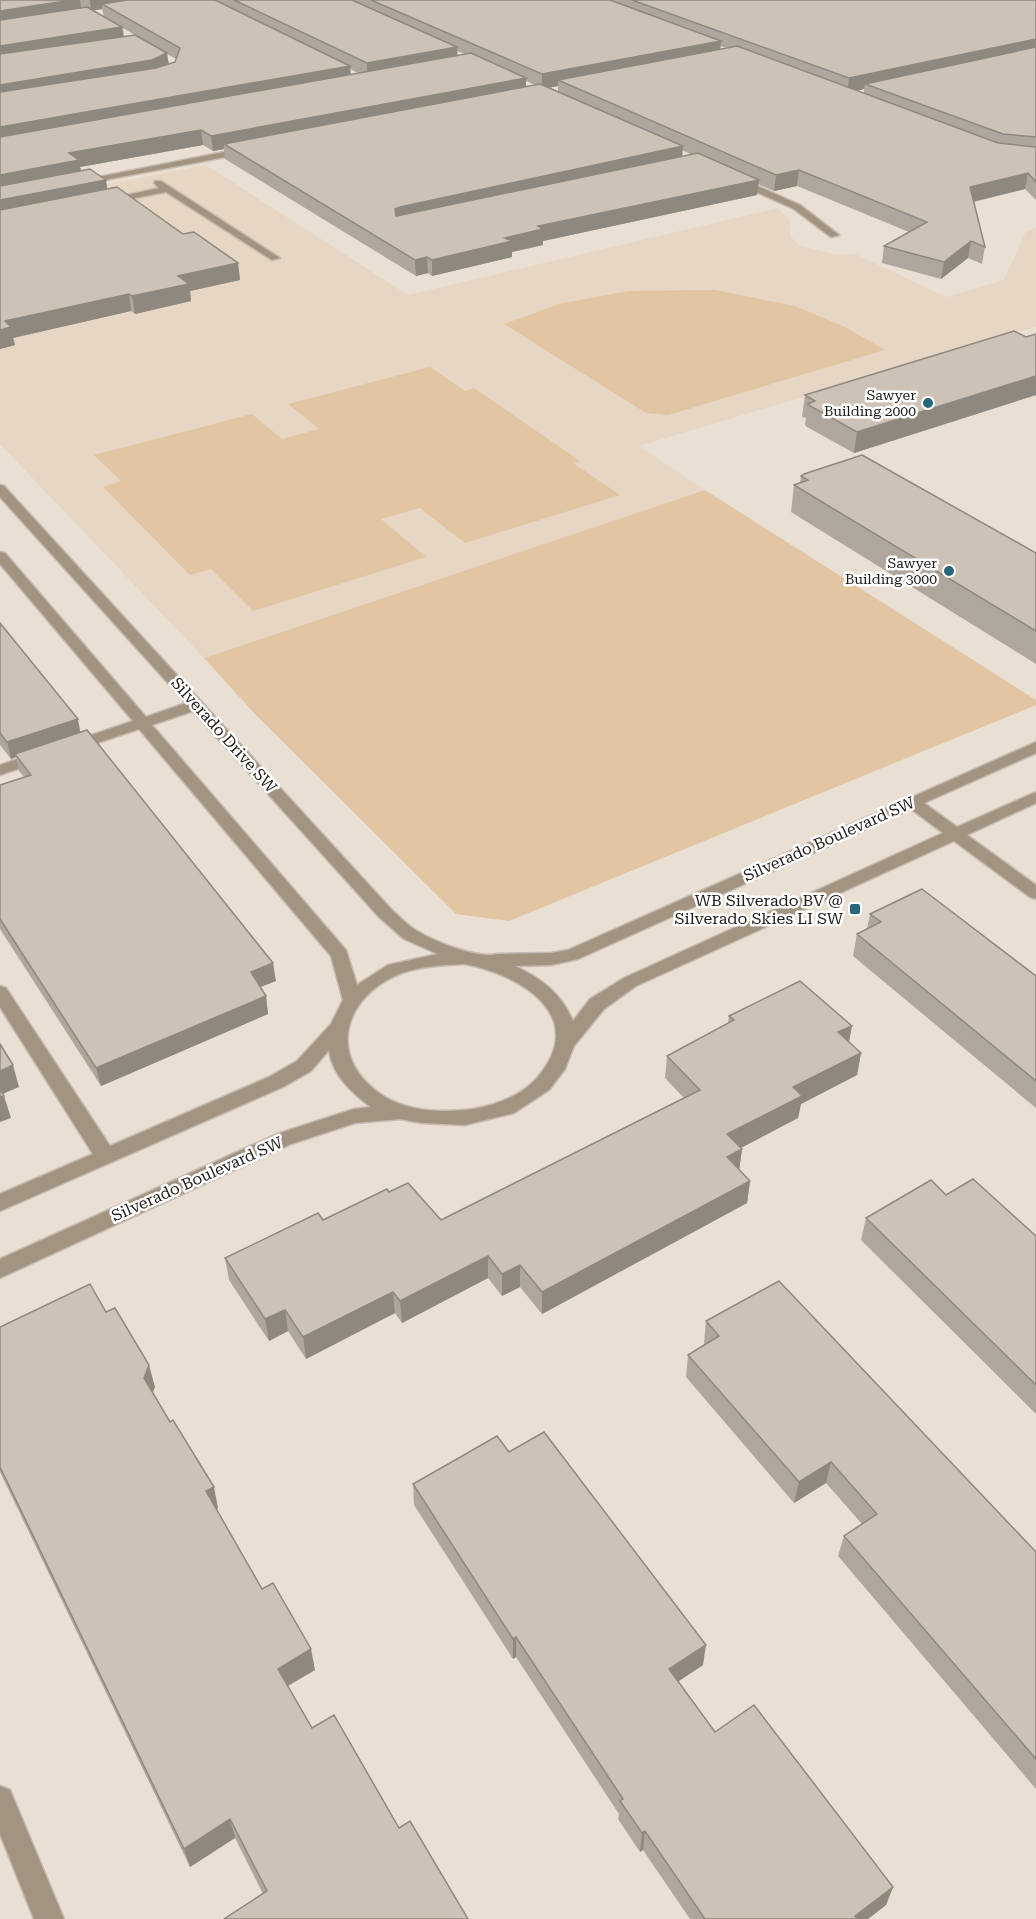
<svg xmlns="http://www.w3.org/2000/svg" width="1036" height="1919" font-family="'Roboto Serif',serif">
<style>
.built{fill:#e6d6c3}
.green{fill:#e2c5a2}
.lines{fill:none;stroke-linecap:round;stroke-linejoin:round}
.minor-casing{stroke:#c5bbb1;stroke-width:3}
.minor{fill:#a39482;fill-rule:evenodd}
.wall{fill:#afa79d;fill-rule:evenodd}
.shaded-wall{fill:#8f887f}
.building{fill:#ccc2b6;stroke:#8f887f;stroke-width:1.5}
.poi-dot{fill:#27657b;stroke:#fff;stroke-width:2}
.labels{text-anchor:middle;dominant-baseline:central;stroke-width:5;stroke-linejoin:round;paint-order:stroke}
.far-poi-label{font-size:14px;fill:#1d1915;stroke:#fff;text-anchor:end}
.street-label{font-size:16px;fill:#1d1915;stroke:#fff}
.poi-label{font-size:16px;fill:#1d1915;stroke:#fff;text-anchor:end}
</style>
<rect width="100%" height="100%" fill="#eadfd3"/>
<path class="built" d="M 206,165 L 408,295 L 778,208 L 790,221 L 790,236 L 800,246 L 837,255 L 855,254 L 946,297 L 1004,280 L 1026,231 L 1036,228 L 1036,327 L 639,446 L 705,490 L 204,658 L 0,444 L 0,205 Z"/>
<g class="green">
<path d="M 715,290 L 795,306 L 845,327 L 885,350 L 668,415 L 646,413 L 504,324 L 559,304 L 628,291 Z"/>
<path d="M 430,367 L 465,391 L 474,388 L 580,461 L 573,463 L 620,495 L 465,543 L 420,508 L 381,519 L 426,557 L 253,611 L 211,569 L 190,575 L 103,487 L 121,481 L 94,455 L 252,414 L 282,439 L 319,429 L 288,404 Z"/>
<path d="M 705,490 L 1036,700 L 1036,705 L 509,921 L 456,914 L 254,713 L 204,658 Z"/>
</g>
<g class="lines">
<g class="minor-casing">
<g id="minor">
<path d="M 249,147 L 252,152 L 78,185 L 74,182 Z"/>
<path d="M 735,176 L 800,205 L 839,235 L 831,237 L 794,209 L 732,181 L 732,177 Z"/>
<path d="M 155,181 L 161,181 L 280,258 L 272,260 L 166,192 L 105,204 L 100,201 L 159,188 L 154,183 Z"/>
<path d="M 0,485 L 4,486 L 391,909 C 399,916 407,925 417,931 C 435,942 478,959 497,954 L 551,953 L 568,950 L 1036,742 L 1036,753 L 924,803 L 957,827 L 1036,792 L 1036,803 L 967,835 L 1036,885 L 1036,899 L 1030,897 L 954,841 L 636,986 L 604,1009 L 574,1046 L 565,1069 L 549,1090 L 514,1113 L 465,1125 L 422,1123 L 400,1119 L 355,1123 L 291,1144 L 0,1278 L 0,1259 L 277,1134 L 354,1109 L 371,1107 C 352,1093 332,1075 329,1050 L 311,1071 L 283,1087 L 0,1211 L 0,1194 L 93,1154 L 0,1007 L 0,986 L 6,988 L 110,1146 L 269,1077 L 297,1061 L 331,1024 L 343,1000 L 331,956 L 139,729 L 73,751 L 65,746 L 68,743 L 133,721 L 0,564 L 0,552 L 5,553 L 146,717 L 186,703 L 0,497 ZM 193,711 L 379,917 L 404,939 L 438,954 L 388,965 L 357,985 L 346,950 L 152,725 ZM 911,809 L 943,833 L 624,978 L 590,999 L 573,1021 C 561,993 542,979 515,966 L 551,965 L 578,959 ZM 465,964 C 521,975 590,1016 537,1078 C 521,1096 496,1105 473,1109 C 445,1113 410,1112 385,1097 C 325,1060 342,996 402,973 C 422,966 444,965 465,964 Z"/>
<path d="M 41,751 L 49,756 L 47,759 L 0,775 L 0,765 Z"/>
<path d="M 0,1786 L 10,1790 L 64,1919 L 34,1919 L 0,1834 Z"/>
</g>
</g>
<use href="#minor" class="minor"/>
</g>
<g class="wall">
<path d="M 0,0 L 1036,0 L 1036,200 L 1025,189 L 974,202 L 985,247 L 982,264 L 968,258 L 941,279 L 882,263 L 884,246 L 909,232 L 797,186 L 774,191 L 758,184 L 757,195 L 543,241 L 543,245 L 512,252 L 512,257 L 432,276 L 428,273 L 416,276 L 225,159 L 224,149 L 213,151 L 203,145 L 80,167 L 81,170 L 106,180 L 107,189 L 183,234 L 238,263 L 240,280 L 190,291 L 191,301 L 135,314 L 131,311 L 13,338 L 15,345 L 0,349 ZM 102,9 L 104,17 L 93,10 ZM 123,28 L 133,34 L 134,35 L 124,36 ZM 720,46 L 727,48 L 720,50 ZM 457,51 L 465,54 L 457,56 ZM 167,54 L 176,59 L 175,62 L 169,64 ZM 350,69 L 358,73 L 351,75 ZM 526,81 L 535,85 L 526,87 ZM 558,86 L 558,92 L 547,88 ZM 864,89 L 864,93 L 857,91 ZM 682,150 L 692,155 L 682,157 Z"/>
<path d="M 1036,334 L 1036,395 L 854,453 L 807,427 L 805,425 L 806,418 L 802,417 L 805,395 Z"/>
<path d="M 801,476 L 1036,553 L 1036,664 L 791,512 L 794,485 L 800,483 Z"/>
<path d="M 0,623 L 80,733 L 276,981 L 260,987 L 266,996 L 268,1014 L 101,1086 L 0,929 L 0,785 L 24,777 L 19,771 L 16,757 L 11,759 L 0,745 Z"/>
<path d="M 870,914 L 1036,976 L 1036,1108 L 853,956 L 857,934 L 867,929 Z"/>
<path d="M 729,1016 L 849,1042 L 861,1053 L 857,1075 L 801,1104 L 798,1118 L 741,1148 L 742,1149 L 739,1170 L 750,1181 L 747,1203 L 542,1314 L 520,1287 L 502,1296 L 488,1278 L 402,1323 L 395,1313 L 306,1359 L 288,1331 L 269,1341 L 229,1280 L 225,1258 L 323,1220 L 389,1192 L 441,1220 L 684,1098 L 665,1078 L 667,1056 L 728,1023 Z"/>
<path d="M 946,1195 L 1036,1236 L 1036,1414 L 861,1240 L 866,1218 Z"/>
<path d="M 106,1312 L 155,1387 L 152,1392 L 218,1508 L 216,1510 L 262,1589 L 315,1670 L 288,1686 L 312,1728 L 399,1828 L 468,1919 L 263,1894 L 235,1838 L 190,1867 L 0,1472 L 0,1327 Z"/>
<path d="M 706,1321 L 1036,1552 L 1036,1789 L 838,1556 L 844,1536 L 862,1524 L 826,1483 L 794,1503 L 686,1377 L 688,1355 L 705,1345 L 704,1343 Z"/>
<path d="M 509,1452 L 703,1665 L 678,1681 L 715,1732 L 893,1887 L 886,1905 L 868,1919 L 690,1919 L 643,1850 L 640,1852 L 618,1819 L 619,1814 L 516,1657 L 513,1659 L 414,1505 L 413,1484 Z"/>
</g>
<g class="shaded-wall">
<path d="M 72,0 L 80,0 L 81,7 L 78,13 L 0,25 L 0,11 Z"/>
<path d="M 90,0 L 163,0 L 102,4 L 102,9 L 91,11 Z"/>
<path d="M 122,27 L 124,41 L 0,61 L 0,46 Z"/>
<path d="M 1036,39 L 1036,53 L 865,84 L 864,89 L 847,93 L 849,78 Z"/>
<path d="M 721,41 L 720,55 L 558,80 L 558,86 L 542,89 L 542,74 Z"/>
<path d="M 457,47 L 458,61 L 367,78 L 367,63 Z"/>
<path d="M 167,53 L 169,67 L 0,100 L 0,85 Z"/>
<path d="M 350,66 L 351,80 L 0,143 L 0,127 Z"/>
<path d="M 526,78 L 526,92 L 224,144 L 224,149 L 213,151 L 211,136 Z"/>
<path d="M 201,130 L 203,145 L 80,167 L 82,176 L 0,192 L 0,175 L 69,153 Z"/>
<path d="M 683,146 L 682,161 L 396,225 L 395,209 L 400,207 Z"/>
<path d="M 799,170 L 797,186 L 774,191 L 776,175 Z"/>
<path d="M 1028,173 L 1025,189 L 967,203 L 970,187 Z"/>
<path d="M 106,180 L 108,196 L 0,217 L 0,200 Z"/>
<path d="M 759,180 L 757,195 L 543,241 L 543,245 L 512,252 L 512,257 L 432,276 L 432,260 L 538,226 Z"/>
<path d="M 971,241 L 968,258 L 941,279 L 944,262 Z"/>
<path d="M 427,257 L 428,273 L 416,276 L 415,260 Z"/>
<path d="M 238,263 L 240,280 L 190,291 L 191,301 L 135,314 L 132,296 L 178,276 Z"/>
<path d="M 129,294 L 131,311 L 13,338 L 15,345 L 0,349 L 0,330 L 5,321 Z"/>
<path d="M 1036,376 L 1036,395 L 854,453 L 857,432 Z"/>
<path d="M 78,719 L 81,736 L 15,754 L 16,757 L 11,759 L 7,742 Z"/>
<path d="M 273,963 L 276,981 L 253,990 L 251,972 Z"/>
<path d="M 266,996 L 268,1014 L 101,1086 L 96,1068 Z"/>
<path d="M 852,1026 L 848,1048 L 838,1032 Z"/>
<path d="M 861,1053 L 857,1075 L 801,1104 L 798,1118 L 725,1156 L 727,1134 L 793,1087 Z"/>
<path d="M 13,1065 L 19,1087 L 0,1095 L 0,1071 Z"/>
<path d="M 4,1096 L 11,1118 L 0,1122 L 0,1097 Z"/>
<path d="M 742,1149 L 739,1171 L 727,1157 Z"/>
<path d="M 750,1181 L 747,1203 L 542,1314 L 542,1292 Z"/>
<path d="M 488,1256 L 488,1278 L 402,1323 L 400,1301 Z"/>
<path d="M 520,1265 L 520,1287 L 502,1296 L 502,1274 Z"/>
<path d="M 393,1292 L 395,1313 L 306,1359 L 303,1337 Z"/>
<path d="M 285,1310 L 288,1331 L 269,1341 L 265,1319 Z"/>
<path d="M 149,1365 L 155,1387 L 150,1400 L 144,1378 Z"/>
<path d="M 831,1462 L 826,1483 L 794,1503 L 799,1482 Z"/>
<path d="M 214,1487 L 218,1508 L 211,1513 L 206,1491 Z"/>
<path d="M 516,1637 L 516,1657 L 513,1659 L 513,1639 Z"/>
<path d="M 706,1645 L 703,1665 L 667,1689 L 669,1669 Z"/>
<path d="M 311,1649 L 315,1670 L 282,1689 L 278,1669 Z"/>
<path d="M 230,1819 L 235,1838 L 190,1867 L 184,1849 Z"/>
<path d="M 645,1831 L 643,1850 L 640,1852 L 642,1833 Z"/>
<path d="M 893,1887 L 886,1905 L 868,1919 L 854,1919 L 855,1916 Z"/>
</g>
<g class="building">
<path d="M 0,0 L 72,0 L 0,11 Z"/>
<path d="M 127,0 L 215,0 L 350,66 L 0,127 L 0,92 L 156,68 L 175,62 L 180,48 L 102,4 Z"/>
<path d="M 234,0 L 352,0 L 457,47 L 367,63 Z"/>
<path d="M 371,0 L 610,0 L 721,41 L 542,74 Z"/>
<path d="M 632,0 L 1036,0 L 1036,39 L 849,78 Z"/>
<path d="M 87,7 L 122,27 L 0,46 L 0,20 Z"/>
<path d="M 135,35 L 167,53 L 152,60 L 0,85 L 0,54 Z"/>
<path d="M 737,46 L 998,143 L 1036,147 L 1036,182 L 1028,173 L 970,187 L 985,247 L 971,241 L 944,262 L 884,246 L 927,222 L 799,170 L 776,175 L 558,80 Z"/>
<path d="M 1036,47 L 1036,137 L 1003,134 L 865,84 Z"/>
<path d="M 471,53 L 526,78 L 211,136 L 201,130 L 69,153 L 79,160 L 0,175 L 0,137 Z"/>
<path d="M 540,84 L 683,146 L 400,207 L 395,209 L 396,216 L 698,153 L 759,180 L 538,226 L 543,229 L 505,238 L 512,241 L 432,260 L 427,257 L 415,260 L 224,144 Z"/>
<path d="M 90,169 L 106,180 L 0,200 L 0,186 Z"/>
<path d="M 117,187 L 183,234 L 194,232 L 238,263 L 178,276 L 189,284 L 132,296 L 129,294 L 5,321 L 11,327 L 0,330 L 0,210 Z"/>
<path d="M 1014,331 L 1026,337 L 1036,334 L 1036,376 L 857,432 L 810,406 L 808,404 L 815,401 L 805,395 Z"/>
<path d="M 862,455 L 1036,553 L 1036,631 L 794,485 L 808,480 L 801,476 L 804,474 Z"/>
<path d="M 0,623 L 78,719 L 7,742 L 0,733 Z"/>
<path d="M 87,730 L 273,963 L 251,972 L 266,996 L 96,1068 L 0,919 L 0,785 L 31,775 L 15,754 Z"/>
<path d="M 922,889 L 1036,976 L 1036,1081 L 857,934 L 881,922 L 870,914 Z"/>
<path d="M 800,981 L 852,1026 L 838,1032 L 861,1053 L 793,1087 L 802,1096 L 727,1134 L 742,1149 L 727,1157 L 750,1181 L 542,1292 L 520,1265 L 502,1274 L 488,1256 L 400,1301 L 393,1292 L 303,1337 L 285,1310 L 265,1319 L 225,1258 L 318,1213 L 323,1220 L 387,1189 L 389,1192 L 408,1183 L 441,1220 L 700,1090 L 667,1056 L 734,1020 L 729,1016 Z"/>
<path d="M 0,1044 L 13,1065 L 0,1071 Z"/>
<path d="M 0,1088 L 4,1096 L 0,1097 Z"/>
<path d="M 973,1179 L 1036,1236 L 1036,1385 L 866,1218 L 931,1180 L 946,1195 Z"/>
<path d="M 779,1281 L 1036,1552 L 1036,1759 L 844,1536 L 877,1514 L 831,1462 L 799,1482 L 688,1355 L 719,1336 L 706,1321 Z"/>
<path d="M 90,1284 L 106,1312 L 115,1308 L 149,1365 L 144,1378 L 170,1422 L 173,1420 L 214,1487 L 206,1491 L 262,1589 L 273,1583 L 311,1649 L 278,1669 L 312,1728 L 334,1715 L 399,1828 L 410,1821 L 468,1919 L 224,1919 L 267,1891 L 230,1819 L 184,1849 L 0,1467 L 0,1327 Z"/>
<path d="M 544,1432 L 706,1645 L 669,1669 L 715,1732 L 754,1705 L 893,1887 L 855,1916 L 858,1919 L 705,1919 L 645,1831 L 642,1833 L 620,1801 L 623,1799 L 516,1637 L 513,1639 L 413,1484 L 497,1436 L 509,1452 Z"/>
</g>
<g class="poi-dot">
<circle cx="928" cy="403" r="6"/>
<circle cx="949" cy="571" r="6"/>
<rect x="849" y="903" width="12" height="12" rx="3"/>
</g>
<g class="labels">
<g class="far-poi-label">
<text x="916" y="395">Sawyer<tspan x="916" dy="16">Building 2000</tspan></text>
<text x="937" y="563">Sawyer<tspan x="937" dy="16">Building 3000</tspan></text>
</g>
<g class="street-label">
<text transform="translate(224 735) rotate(48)">Silverado Drive SW</text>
<text transform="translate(829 839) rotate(-24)">Silverado Boulevard SW</text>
<text transform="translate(197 1179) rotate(-24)">Silverado Boulevard SW</text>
</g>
<g class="poi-label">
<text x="843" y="900">WB Silverado BV @<tspan x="843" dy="18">Silverado Skies LI SW</tspan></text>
</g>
</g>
</svg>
